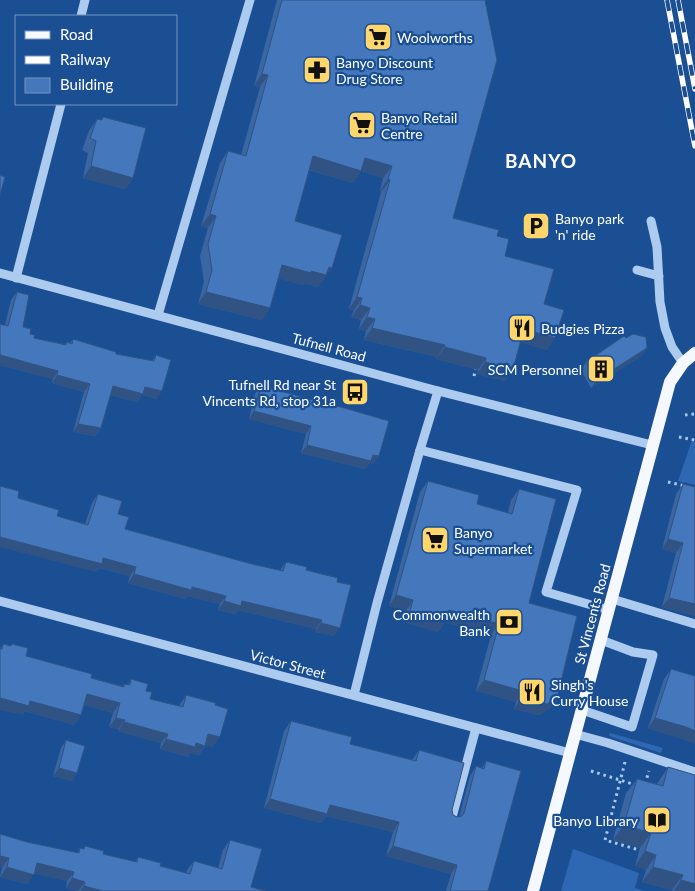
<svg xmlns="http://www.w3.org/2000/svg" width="695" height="891" font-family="Lato,sans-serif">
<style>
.green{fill:#2e68b2}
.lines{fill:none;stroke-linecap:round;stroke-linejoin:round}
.path{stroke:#adcaef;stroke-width:3;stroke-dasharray:2.5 4;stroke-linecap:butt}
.minor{stroke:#adcaef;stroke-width:9}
.major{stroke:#f5f9ff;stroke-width:12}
.rail-casing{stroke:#fff;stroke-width:5.5}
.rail{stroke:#1b4f94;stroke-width:4;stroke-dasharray:11;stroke-linecap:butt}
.wall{fill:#3a66a1}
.shaded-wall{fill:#305383}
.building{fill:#47b;stroke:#305383}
.labels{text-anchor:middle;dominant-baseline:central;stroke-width:4.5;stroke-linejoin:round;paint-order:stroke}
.poi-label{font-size:14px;fill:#fff;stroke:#1b4f94;text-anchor:start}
.street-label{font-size:14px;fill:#fff;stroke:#1b4f94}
.district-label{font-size:19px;font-weight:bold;letter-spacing:1px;fill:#fff;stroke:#1b4f94}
</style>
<rect width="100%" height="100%" fill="#1b4f94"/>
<g class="green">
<path d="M 692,440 L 695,441 L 695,485 L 678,481 Z"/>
<path d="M 610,733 L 663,748 L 661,753 L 609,736 Z"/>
<path d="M 573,849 L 639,873 L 635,888 L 644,891 L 561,891 Z"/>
</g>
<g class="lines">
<g class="path">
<path d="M 474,376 L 476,367"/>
<path d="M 685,415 L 695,414"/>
<path d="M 679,437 L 695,440"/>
<path d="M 668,482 L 685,486"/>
<path d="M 625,762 L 605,840 L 639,850"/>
<path d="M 591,771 L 636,785"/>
<path d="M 645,784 L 649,771"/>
</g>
<g class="minor">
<path d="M 81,16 L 85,0"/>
<path d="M 651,221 L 657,247 L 660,302 L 665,328 L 672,347 L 683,363"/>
<path d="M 637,270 L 659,276"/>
<path d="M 0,273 L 438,391 L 652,445"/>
<path d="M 16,278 L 61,104"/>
<path d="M 158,315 L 250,0"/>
<path d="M 420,450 L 577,490 L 546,592 L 609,610"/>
<path d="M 612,599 L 695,624"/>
<path d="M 0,601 L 570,753"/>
<path d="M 354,695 L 377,603 L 420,450 L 438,391"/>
<path d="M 582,710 L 632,727 L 653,655 L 633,652 L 601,640"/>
<path d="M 575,734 L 608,743 L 695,772"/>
<path d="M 451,821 L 476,728"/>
</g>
<path class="major" d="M 533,891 L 670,382 L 683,363 L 695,353"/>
<g class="rail-casing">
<g id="rail">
<path d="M 667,0 L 695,146"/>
<path d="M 678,0 L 695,89"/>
</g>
</g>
<use href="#rail" class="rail"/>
</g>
<g class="wall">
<path d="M 277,0 L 485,0 L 453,218 L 497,236 L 505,256 L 544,304 L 547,350 L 520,342 L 505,381 L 477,374 L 478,370 L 436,359 L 437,357 L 364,340 L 366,331 L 359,329 L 361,320 L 351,317 L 354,310 L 349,309 L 381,192 L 380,191 L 383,178 L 361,171 L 353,183 L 309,170 L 295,221 L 324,280 L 323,280 L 318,287 L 304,283 L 302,285 L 278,278 L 270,308 L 262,320 L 198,304 L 204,282 L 200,256 L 208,228 L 201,226 L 220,163 L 228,151 L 241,155 L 260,87 L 254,86 Z"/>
<path d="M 103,117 L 133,178 L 125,189 L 83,178 L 88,153 L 82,150 L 89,131 L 97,119 L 101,120 Z"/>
<path d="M 17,292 L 23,327 L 34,338 L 65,344 L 67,342 L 70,343 L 73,339 L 116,354 L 152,361 L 156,355 L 157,399 L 142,395 L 137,402 L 110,395 L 101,428 L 95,436 L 73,432 L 84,392 L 52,383 L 53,379 L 0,365 L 0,324 L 5,325 L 11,300 Z"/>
<path d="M 626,338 L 647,348 L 641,356 L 591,388 L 581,370 L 586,362 Z"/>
<path d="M 261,386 L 379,456 L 373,464 L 370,463 L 365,469 L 301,453 L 306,434 L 249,419 L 255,394 Z"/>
<path d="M 428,481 L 477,504 L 508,513 L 511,500 L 519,489 L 529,603 L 557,698 L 549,709 L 539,715 L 514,709 L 516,702 L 476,691 L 491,635 L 445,622 L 438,632 L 403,622 L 406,611 L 389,606 L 420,492 Z"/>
<path d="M 683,484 L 695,487 L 695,616 L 662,607 L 676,553 L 662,549 L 676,494 Z"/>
<path d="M 98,494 L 118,514 L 125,529 L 252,564 L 280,570 L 286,562 L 337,582 L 334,636 L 315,632 L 316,629 L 238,610 L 235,614 L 218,610 L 220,604 L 187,596 L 185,599 L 128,583 L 130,576 L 99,568 L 96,572 L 18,498 L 57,516 L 85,524 L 92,503 Z"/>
<path d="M 3,644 L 10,646 L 12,644 L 26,656 L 91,678 L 123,686 L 124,684 L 128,685 L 131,679 L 146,691 L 150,699 L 179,706 L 186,695 L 215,705 L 213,747 L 206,745 L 199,755 L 191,753 L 188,757 L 160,749 L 161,743 L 118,731 L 118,729 L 109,727 L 113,713 L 84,705 L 81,715 L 74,725 L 25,711 L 22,715 L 0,649 Z"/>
<path d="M 671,669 L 679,738 L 648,728 L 664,679 Z"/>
<path d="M 291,721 L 350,744 L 412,760 L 419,750 L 452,810 L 453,815 L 457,817 L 459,817 L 470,776 L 476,766 L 482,768 L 486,761 L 488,891 L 446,891 L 451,874 L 386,856 L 393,832 L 326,816 L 321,823 L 264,808 L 284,731 Z"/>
<path d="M 66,740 L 77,773 L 72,781 L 53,776 L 61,748 Z"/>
<path d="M 668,767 L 695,891 L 672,891 L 672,890 L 642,882 L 646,870 L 635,866 L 640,848 L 613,840 L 626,793 L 637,779 L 657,784 Z"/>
<path d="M 0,834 L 27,842 L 77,853 L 80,848 L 83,849 L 85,846 L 103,854 L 135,862 L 138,857 L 160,866 L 186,873 L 187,870 L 194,861 L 218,868 L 223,850 L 230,840 L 251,887 L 266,891 L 77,891 L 66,888 L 67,881 L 34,873 L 27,884 L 0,877 L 2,868 L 0,868 Z"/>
</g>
<g class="shaded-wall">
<path d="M 262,74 L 268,75 L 260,87 L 254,86 Z"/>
<path d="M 313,156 L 365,158 L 392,166 L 383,178 L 361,171 L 353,183 L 304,168 Z"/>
<path d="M 91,166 L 133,178 L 125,189 L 83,178 Z"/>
<path d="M 388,179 L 390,180 L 381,192 L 380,191 Z"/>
<path d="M 210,214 L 216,216 L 208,228 L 201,226 Z"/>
<path d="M 282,265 L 311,271 L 329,267 L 332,268 L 318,287 L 304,283 L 302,285 L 274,277 Z"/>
<path d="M 206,292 L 270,308 L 262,320 L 198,304 Z"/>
<path d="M 357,297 L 362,298 L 354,310 L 349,309 Z"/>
<path d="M 360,305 L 370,308 L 361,320 L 351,317 Z"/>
<path d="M 367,317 L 375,319 L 366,331 L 359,329 Z"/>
<path d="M 372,328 L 445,345 L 437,357 L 364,340 Z"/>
<path d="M 524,329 L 555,338 L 547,350 L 516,341 Z"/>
<path d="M 445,347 L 486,358 L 478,370 L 436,359 Z"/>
<path d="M 647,348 L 641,356 L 591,388 L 597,380 Z"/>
<path d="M 0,355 L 58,371 L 53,379 L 0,365 Z"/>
<path d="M 485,362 L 513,369 L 505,381 L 477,374 Z"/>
<path d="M 57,375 L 90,384 L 84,392 L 52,383 Z"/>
<path d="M 113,386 L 145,387 L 162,391 L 157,399 L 142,395 L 137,402 L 107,394 Z"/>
<path d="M 254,411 L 311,426 L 306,434 L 249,419 Z"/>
<path d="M 78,424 L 101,428 L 95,436 L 73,432 Z"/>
<path d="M 307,445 L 373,455 L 379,456 L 373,464 L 370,463 L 365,469 L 301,453 Z"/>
<path d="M 0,537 L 103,558 L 136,567 L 130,576 L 99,568 L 96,572 L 0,547 Z"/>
<path d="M 668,539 L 683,543 L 676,553 L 662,549 Z"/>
<path d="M 134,574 L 192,587 L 226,596 L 220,604 L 187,596 L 185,599 L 128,583 Z"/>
<path d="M 396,595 L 413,600 L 406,611 L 389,606 Z"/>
<path d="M 669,598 L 695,604 L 695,616 L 662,607 Z"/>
<path d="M 224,601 L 242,601 L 322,620 L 316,629 L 238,610 L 235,614 L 218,610 Z"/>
<path d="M 449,610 L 499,624 L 491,635 L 445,622 L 438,632 L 403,622 L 410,611 Z"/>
<path d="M 321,623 L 340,628 L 334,636 L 315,632 Z"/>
<path d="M 484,680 L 523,691 L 516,702 L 476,691 Z"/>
<path d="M 87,694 L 120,703 L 113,713 L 80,704 Z"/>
<path d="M 0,698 L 30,701 L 81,715 L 74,725 L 25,711 L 22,715 L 0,710 Z"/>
<path d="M 521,698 L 557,698 L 549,709 L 539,715 L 514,709 Z"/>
<path d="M 116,718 L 125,720 L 118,729 L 109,727 Z"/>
<path d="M 655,718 L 686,727 L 695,731 L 695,744 L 679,738 L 648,728 Z"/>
<path d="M 124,722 L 168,734 L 161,743 L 118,731 Z"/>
<path d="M 208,734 L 220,737 L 213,747 L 202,744 Z"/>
<path d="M 166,739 L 196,743 L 205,746 L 199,755 L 191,753 L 188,757 L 160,749 Z"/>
<path d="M 59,768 L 77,773 L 72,781 L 53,776 Z"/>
<path d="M 270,799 L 330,805 L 399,822 L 393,832 L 326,816 L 321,823 L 264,808 Z"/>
<path d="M 624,825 L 651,833 L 640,848 L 613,840 Z"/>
<path d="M 393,846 L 457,865 L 451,874 L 386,856 Z"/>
<path d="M 645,851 L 656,855 L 646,870 L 635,866 Z"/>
<path d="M 0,856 L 9,858 L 2,868 L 0,868 Z"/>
<path d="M 37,863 L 74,872 L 67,881 L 30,873 Z"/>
<path d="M 7,867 L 34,875 L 27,884 L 0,877 Z"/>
<path d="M 653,867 L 683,875 L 672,890 L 642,882 Z"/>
<path d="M 72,878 L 85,882 L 78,891 L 66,888 Z"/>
<path d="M 681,880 L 695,884 L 695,891 L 674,891 Z"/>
<path d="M 84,886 L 103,891 L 80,891 Z"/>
</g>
<g class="building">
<path d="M 282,0 L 485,0 L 497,60 L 453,218 L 499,230 L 497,236 L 509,239 L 505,256 L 554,269 L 544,304 L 564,310 L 555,338 L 524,329 L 513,369 L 485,362 L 486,358 L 445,347 L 445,345 L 372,328 L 375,319 L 367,317 L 370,308 L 360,305 L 362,298 L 357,297 L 390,180 L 388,179 L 392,166 L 365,158 L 361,171 L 313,156 L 295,221 L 342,235 L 332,268 L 329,267 L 326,275 L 311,271 L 311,273 L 282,265 L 270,308 L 206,292 L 212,270 L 208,244 L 216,216 L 210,214 L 228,151 L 246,156 L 268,75 L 262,74 Z"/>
<path d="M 103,117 L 146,128 L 133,178 L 91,166 L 96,141 L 90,138 L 97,119 L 102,120 Z"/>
<path d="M 0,175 L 5,177 L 0,195 Z"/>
<path d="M 17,292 L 29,295 L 23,327 L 31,329 L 30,334 L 35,335 L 34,338 L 66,345 L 67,342 L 72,344 L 73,339 L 116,352 L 116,354 L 154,361 L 156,355 L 171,360 L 162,391 L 145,387 L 143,394 L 113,386 L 101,428 L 78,424 L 90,384 L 57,375 L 58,371 L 0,355 L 0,324 L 8,326 Z"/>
<path d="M 633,334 L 646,337 L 647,348 L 597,380 L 586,362 L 624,336 L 626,338 Z"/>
<path d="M 261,386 L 348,409 L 389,421 L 379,456 L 373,455 L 371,461 L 307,445 L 311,426 L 254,411 Z"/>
<path d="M 428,481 L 479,495 L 477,504 L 512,514 L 519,489 L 556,499 L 529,603 L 577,616 L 557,698 L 547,704 L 521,698 L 523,691 L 484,680 L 499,624 L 449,610 L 446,621 L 410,611 L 413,600 L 396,595 Z"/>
<path d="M 683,484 L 695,487 L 695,604 L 669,598 L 683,543 L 668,539 Z"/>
<path d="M 0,486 L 19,491 L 18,498 L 59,510 L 57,516 L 88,525 L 98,494 L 122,501 L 118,514 L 129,517 L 125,529 L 252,564 L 283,571 L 286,562 L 307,567 L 306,570 L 338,578 L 337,582 L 351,585 L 340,628 L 321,623 L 322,620 L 242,601 L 241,606 L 224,601 L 226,596 L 192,587 L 191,590 L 134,574 L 136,567 L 103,558 L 102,564 L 0,537 Z"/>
<path d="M 3,644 L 11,646 L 12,644 L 28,648 L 26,656 L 92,674 L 91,678 L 124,687 L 124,684 L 130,685 L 131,679 L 148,684 L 146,691 L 152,692 L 150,699 L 183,707 L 186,695 L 216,703 L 215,705 L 228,709 L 220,737 L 208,734 L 205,746 L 196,743 L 195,747 L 166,739 L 168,734 L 124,722 L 125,720 L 116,718 L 120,703 L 87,694 L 81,715 L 30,701 L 29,706 L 0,698 L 0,649 L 2,649 Z"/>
<path d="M 671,669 L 695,676 L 695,731 L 686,727 L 655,718 Z"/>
<path d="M 291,721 L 352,737 L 350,744 L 416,761 L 419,750 L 464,763 L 452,810 L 453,815 L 457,817 L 462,816 L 464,813 L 476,766 L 484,769 L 486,761 L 521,771 L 488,891 L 450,891 L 457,865 L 393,846 L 399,822 L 330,805 L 327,814 L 270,799 Z"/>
<path d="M 66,740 L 85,746 L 77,773 L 59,768 Z"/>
<path d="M 668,767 L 695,775 L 695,884 L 681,880 L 683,875 L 653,867 L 656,855 L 645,851 L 651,833 L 624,825 L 637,779 L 663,786 Z"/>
<path d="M 0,834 L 27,842 L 79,853 L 80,848 L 84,849 L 85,846 L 104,851 L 103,854 L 137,862 L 138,857 L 161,863 L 160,866 L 190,874 L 194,861 L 222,869 L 230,840 L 262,849 L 251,887 L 266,891 L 103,891 L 84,886 L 85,882 L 72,878 L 74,872 L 37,863 L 34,875 L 7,867 L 9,858 L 0,856 Z"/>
</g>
<defs>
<g id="supermarket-square" transform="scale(1.4375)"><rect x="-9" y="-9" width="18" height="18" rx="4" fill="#ffd66b" stroke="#1b4f94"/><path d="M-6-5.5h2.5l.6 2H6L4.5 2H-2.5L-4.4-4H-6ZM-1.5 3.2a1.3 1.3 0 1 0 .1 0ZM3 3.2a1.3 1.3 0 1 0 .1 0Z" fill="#111"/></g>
<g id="pharmacy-square" transform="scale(1.4375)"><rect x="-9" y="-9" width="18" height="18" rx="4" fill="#ffd66b" stroke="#1b4f94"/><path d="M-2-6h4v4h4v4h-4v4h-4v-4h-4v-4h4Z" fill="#111"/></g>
<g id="parking-square" transform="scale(1.4375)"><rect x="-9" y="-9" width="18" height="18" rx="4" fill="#ffd66b" stroke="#1b4f94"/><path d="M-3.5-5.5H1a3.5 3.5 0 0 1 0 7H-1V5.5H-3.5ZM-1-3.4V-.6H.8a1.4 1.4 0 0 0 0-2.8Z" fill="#111"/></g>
<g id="restaurant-square" transform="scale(1.4375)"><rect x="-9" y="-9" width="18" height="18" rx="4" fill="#ffd66b" stroke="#1b4f94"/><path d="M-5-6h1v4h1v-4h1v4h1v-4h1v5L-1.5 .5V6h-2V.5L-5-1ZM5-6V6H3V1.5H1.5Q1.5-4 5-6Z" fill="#111"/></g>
<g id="building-square" transform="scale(1.4375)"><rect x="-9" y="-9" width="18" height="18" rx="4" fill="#ffd66b" stroke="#1b4f94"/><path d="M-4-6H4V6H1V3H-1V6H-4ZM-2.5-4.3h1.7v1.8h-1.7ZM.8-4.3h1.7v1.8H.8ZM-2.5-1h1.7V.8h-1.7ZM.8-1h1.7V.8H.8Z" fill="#111"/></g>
<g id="bus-square" transform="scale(1.4375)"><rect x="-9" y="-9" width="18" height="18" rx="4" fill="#ffd66b" stroke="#1b4f94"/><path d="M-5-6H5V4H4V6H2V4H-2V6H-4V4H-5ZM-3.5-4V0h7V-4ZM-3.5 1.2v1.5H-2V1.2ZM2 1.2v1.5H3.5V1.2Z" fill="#111"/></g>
<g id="bank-square" transform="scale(1.4375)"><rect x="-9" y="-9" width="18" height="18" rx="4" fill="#ffd66b" stroke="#1b4f94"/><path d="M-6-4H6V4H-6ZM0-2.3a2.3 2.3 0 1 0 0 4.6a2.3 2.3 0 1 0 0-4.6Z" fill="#111"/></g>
<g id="library-square" transform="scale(1.4375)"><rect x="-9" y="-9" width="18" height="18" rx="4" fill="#ffd66b" stroke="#1b4f94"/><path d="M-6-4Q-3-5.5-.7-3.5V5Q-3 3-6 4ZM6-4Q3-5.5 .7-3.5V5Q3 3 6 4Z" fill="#111"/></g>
</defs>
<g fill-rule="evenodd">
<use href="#supermarket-square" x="378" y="37"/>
<use href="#pharmacy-square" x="317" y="70"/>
<use href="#supermarket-square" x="362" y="125"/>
<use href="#parking-square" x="536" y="226"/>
<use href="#restaurant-square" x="522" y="328"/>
<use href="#building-square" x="601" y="369"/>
<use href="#bus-square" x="355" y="392"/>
<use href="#supermarket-square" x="435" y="540"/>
<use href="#bank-square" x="509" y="622"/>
<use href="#restaurant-square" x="532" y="692"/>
<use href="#library-square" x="657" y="820"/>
</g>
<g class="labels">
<g class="poi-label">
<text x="397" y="37">Woolworths</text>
<text x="336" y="62">Banyo Discount<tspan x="336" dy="16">Drug Store</tspan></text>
<text x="381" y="117">Banyo Retail<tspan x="381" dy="16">Centre</tspan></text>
<text x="555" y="218">Banyo park<tspan x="555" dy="16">'n' ride</tspan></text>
<text x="541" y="328">Budgies Pizza</text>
<text x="582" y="369" text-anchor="end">SCM Personnel</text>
<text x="336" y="384" text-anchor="end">Tufnell Rd near St<tspan x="336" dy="16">Vincents Rd, stop 31a</tspan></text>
<text x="454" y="532">Banyo<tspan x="454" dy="16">Supermarket</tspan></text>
<text x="490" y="614" text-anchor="end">Commonwealth<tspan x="490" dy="16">Bank</tspan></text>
<text x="551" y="684">Singh's<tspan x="551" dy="16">Curry House</tspan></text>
<text x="638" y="820" text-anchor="end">Banyo Library</text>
</g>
<g class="street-label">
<text transform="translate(329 347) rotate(15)">Tufnell Road</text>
<text transform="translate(592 614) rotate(-75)">St Vincents Road</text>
<text transform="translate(288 664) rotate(15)">Victor Street</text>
</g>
<g class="district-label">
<text x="541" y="160">BANYO</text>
</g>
</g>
<rect x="15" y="15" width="162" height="90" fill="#1b4f94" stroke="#7695bf"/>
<rect x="25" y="31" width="25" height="8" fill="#f5f9ff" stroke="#7695bf"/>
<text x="60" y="40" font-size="15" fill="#ffffff">Road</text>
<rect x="25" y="56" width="25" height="8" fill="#ffffff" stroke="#7695bf"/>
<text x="60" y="65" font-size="15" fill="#ffffff">Railway</text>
<rect x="25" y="78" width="25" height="15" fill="#4477bb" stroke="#7695bf"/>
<text x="60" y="90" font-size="15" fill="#ffffff">Building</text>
</svg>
